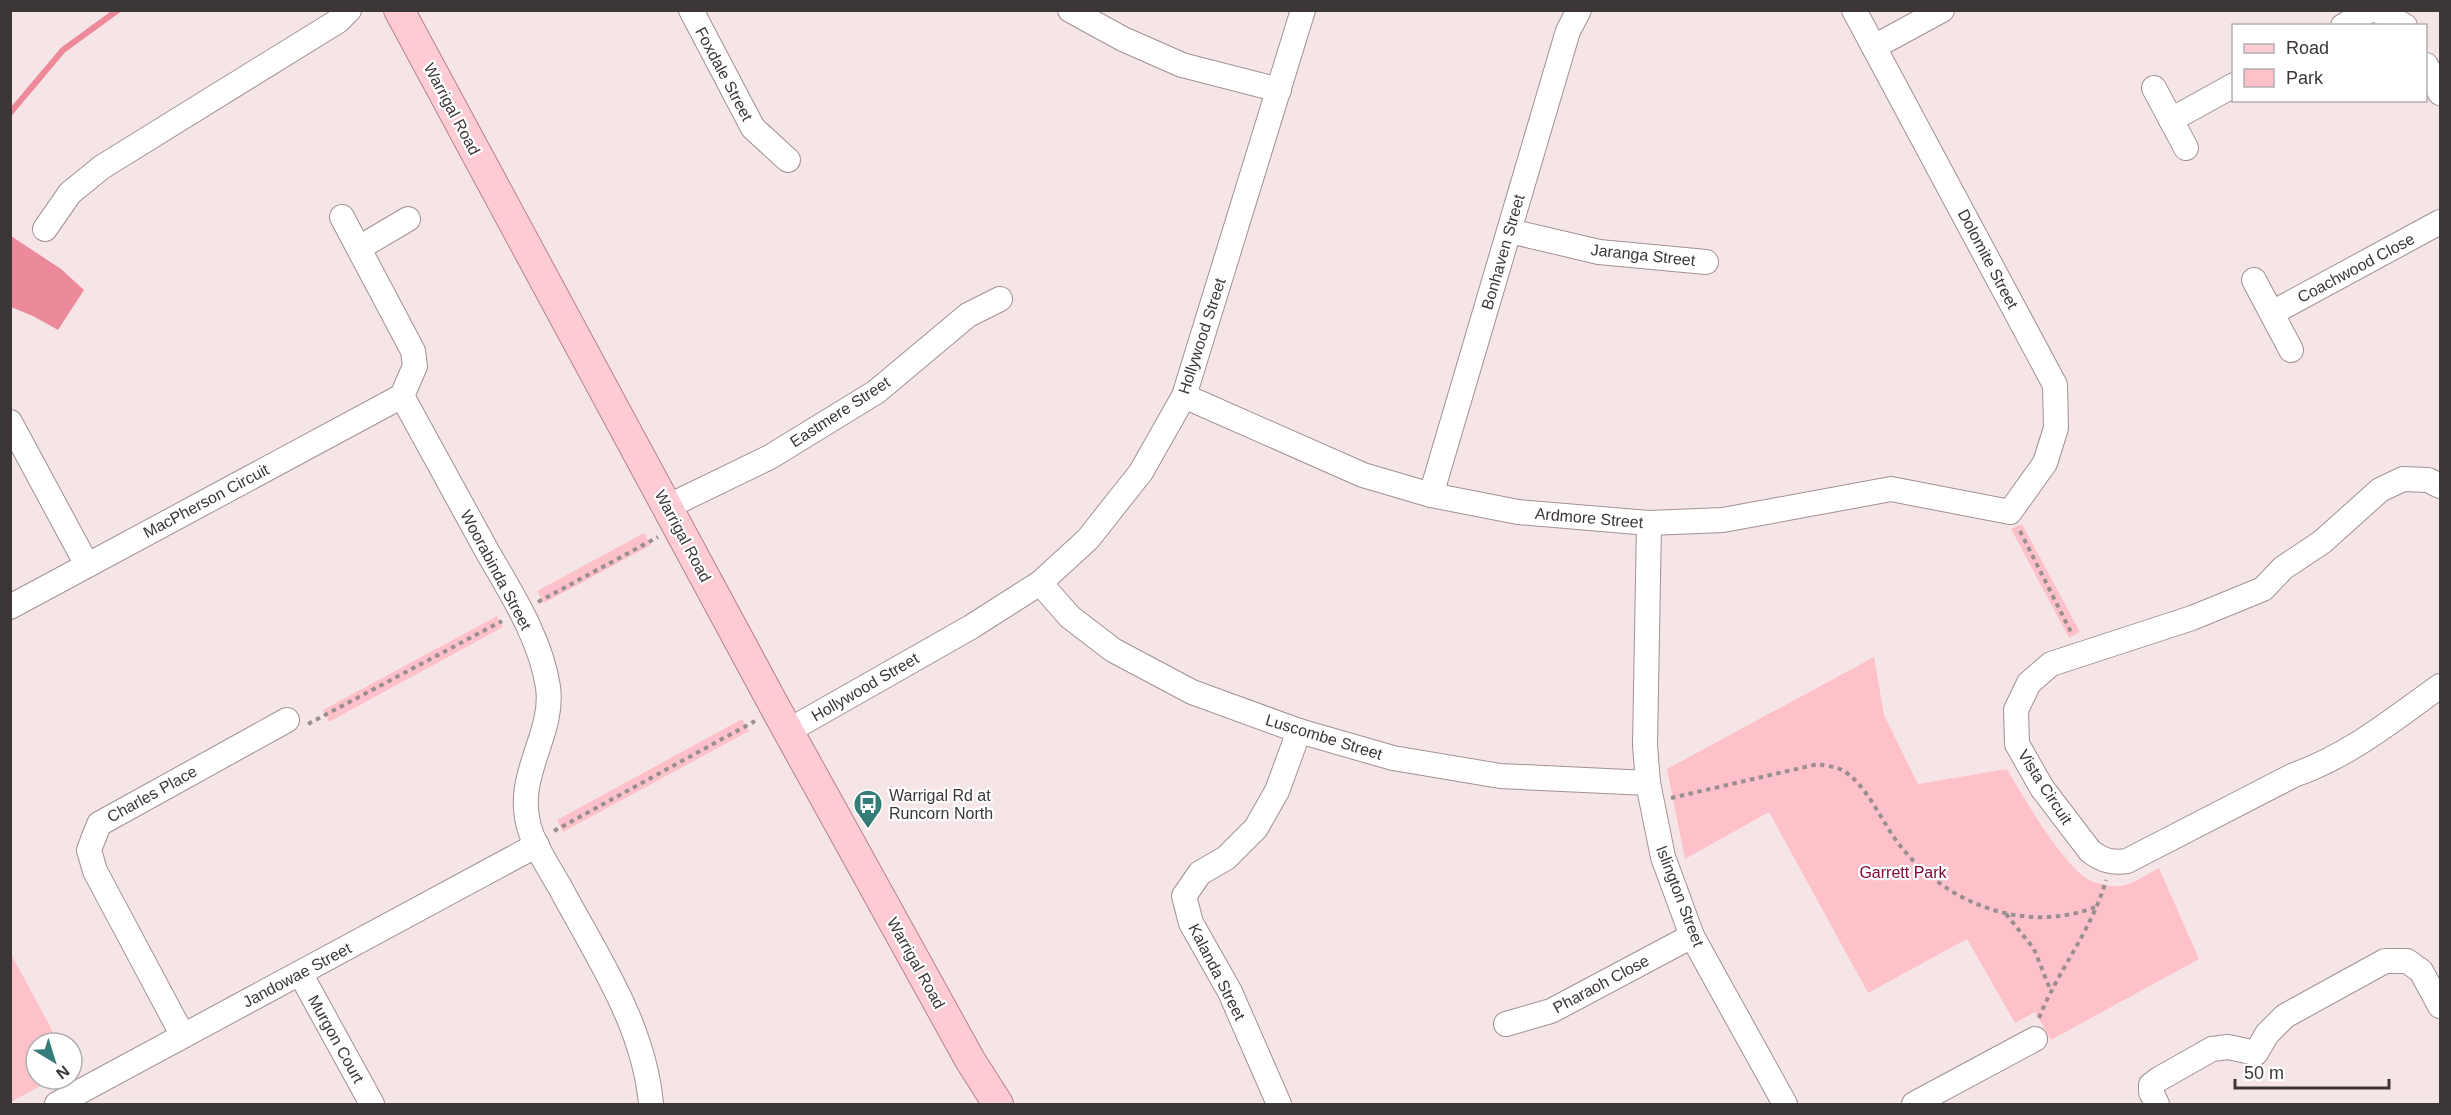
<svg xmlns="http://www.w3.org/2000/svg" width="2451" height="1115" font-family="Arial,sans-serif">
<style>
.green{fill:#ffc1c9}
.water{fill:#ec8a9b}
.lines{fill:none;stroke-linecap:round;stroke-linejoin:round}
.stream{stroke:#ec8a9b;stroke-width:6}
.minor-casing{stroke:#a19193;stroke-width:26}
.major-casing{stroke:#b9818a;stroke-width:32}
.path{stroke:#9a8f90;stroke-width:4;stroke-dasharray:4.5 4.5;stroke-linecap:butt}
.minor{stroke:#fff;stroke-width:24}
.major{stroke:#fdcbd3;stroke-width:30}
.labels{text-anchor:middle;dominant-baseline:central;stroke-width:4.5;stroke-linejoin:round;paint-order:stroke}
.street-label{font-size:16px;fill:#3c3637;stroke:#fff}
.poi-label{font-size:16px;fill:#3c3637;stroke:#fff;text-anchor:start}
.park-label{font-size:16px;fill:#830a35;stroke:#fff}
</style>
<rect width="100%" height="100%" fill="#f6e5e7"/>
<g class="green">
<path d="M 2022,524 L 2080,632 L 2069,638 L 2011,529 Z"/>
<path d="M 644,533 L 651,545 L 544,603 L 537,591 Z"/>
<path d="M 497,616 L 503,627 L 329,722 L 323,710 Z"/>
<path d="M 1874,657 L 1884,715 L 1918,784 L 2007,769 C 2023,797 2061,861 2086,878 C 2095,884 2110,887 2121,886 C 2134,884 2147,874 2159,868 L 2199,959 L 2051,1040 L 2035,1012 L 2015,1023 L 1967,939 L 1868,993 L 1769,812 L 1685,859 L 1667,769 Z"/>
<path d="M 742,719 L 749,731 L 563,832 L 557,820 Z"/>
<path d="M 11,954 L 59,1043 L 36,1043 L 36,1079 L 53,1079 L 11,1102 Z"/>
</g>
<path class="water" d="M 11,236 L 61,269 L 84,290 L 58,330 L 33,316 L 11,307 Z"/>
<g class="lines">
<path class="stream" d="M 10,113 L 63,50 L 118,10"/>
<g class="minor-casing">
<g id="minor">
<path d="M 691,10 L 753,128 L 788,160"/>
<path d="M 1070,10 L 1123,39 L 1182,65 L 1279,90"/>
<path d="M 2377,10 L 2405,26"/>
<path d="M 2343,26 L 2370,10"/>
<path d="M 1874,47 L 1942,10"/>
<path d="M 2426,65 L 2440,93"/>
<path d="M 2154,88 L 2186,148"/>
<path d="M 2171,120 L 2234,85"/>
<path d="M 342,217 L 413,351 L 415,366 L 402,396 C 430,448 459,499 487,551 C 511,593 541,639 548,687 C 555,737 511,777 531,833 C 538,852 551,871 561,889 C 598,958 644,1025 651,1104"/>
<path d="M 45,229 L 70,193 L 102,167 L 338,21 L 349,10"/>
<path d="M 1510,231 L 1599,252 L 1706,262"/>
<path d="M 359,248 L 408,219"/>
<path d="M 2254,280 L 2291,350"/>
<path d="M 2272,313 L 2440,222"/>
<path d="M 1184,396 L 1363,475 L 1431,495 L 1518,512 L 1649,523 L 1723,520 L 1891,489 L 2010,512 L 2045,463 L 2056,428 L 2055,385 L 1854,10"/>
<path d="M 10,422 L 87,565"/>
<path d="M 2440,486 L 2428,480 L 2403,479 L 2380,490 L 2322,542 L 2283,568 L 2263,589 L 2192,618 L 2051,664 L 2029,683 L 2016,710 L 2017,744 L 2042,788 L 2090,851 C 2103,861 2112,863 2127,861 L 2294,775 C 2349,756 2394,719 2440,686"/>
<path d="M 1431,495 L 1568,31 L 1579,10"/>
<path d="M 667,507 L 770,457 L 876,392 L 968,315 L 1000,299"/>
<path d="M 1649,523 L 1645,745 L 1648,783 L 1663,857 L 1692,936 L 1785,1104"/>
<path d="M 1040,583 L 1070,617 L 1113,650 L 1192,692 L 1299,731 L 1393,758 L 1500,776 L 1648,783"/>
<path d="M 10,607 L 402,396"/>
<path d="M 788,731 L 971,627 L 1040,583 L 1088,539 L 1141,472 L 1184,396 L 1303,10"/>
<path d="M 300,973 L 372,1104"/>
<path d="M 1506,1024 L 1551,1011 L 1692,936"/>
<path d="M 183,1036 L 95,871 L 89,850 L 99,824 L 287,720"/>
<path d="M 57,1104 L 537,845"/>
<path d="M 1279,1104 L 1230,992 L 1191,923 L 1184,896 L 1200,873 L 1226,858 L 1256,828 L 1277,791 L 1299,731"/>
<path d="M 1914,1104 L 2035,1039"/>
<path d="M 2157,1104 L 2151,1092 L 2151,1085 L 2159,1079 L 2212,1049 L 2228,1047 L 2256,1053 L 2267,1034 L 2285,1016 L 2385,961 L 2407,961 L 2421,971 L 2440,1006"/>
</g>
</g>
<g class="major-casing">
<path id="major" d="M 399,10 L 776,709 L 970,1060 L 998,1104"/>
</g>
<g class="path">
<path d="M 2020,531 L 2072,634"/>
<path d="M 538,602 L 658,537"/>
<path d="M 308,724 L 502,621"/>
<path d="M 1671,798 L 1818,764 C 1825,766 1833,766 1840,769 C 1867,782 1883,826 1902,848 C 1949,905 2027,935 2098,906"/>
<path d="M 554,831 L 755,721"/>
<path d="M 2006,914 L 2034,949 L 2050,989"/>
<path d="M 2039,1018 C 2058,970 2092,930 2106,880"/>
</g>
<use href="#minor" class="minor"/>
<use href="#major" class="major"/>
</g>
<defs>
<g id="bus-pin" transform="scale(1.5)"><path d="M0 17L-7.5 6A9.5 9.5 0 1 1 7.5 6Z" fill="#347c77" stroke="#fff"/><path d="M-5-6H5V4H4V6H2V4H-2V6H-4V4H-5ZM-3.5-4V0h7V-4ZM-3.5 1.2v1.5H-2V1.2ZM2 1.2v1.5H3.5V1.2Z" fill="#fff"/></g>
</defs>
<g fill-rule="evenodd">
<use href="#bus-pin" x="868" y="804"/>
</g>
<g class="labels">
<g class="street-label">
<text transform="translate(724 74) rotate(62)">Foxdale Street</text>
<text transform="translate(452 109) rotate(62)">Warrigal Road</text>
<text transform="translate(1503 252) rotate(-74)">Bonhaven Street</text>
<text transform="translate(1643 255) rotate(6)">Jaranga Street</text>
<text transform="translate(1988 259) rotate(62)">Dolomite Street</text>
<text transform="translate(2356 268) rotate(-28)">Coachwood Close</text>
<text transform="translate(1202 336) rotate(-72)">Hollywood Street</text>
<text transform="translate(840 412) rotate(-33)">Eastmere Street</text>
<text transform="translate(206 501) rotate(-28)">MacPherson Circuit</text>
<text transform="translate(1589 518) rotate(5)">Ardmore Street</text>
<text transform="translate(683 536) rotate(62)">Warrigal Road</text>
<text transform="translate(496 570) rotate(62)">Woorabinda Street</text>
<text transform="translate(865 687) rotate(-30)">Hollywood Street</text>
<text transform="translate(1324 737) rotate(17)">Luscombe Street</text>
<text transform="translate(2045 787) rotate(57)">Vista Circuit</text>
<text transform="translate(152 794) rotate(-29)">Charles Place</text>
<text transform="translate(1680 896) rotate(69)">Islington Street</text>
<text transform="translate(916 963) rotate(61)">Warrigal Road</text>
<text transform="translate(1217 972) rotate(63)">Kalanda Street</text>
<text transform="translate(297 975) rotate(-28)">Jandowae Street</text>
<text transform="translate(1601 984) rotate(-28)">Pharaoh Close</text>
<text transform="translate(336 1039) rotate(61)">Murgon Court</text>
</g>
<g class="poi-label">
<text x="889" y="795">Warrigal Rd at<tspan x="889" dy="18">Runcorn North</tspan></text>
</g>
<g class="park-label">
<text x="1903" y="872">Garrett Park</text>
</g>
</g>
<rect width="2451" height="1115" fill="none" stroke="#3c3637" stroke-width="24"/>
<rect x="2232" y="24" width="195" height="78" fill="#ffffff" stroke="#b1afaf" stroke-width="1.5"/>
<rect x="2244" y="44" width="30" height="9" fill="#fdcbd3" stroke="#b1afaf" stroke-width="1.5"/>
<text x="2286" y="54" font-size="18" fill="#3c3637">Road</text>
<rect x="2244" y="69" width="30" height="18" fill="#ffc1c9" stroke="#b1afaf" stroke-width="1.5"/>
<text x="2286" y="84" font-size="18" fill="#3c3637">Park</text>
<g transform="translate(54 1061) rotate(142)"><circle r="28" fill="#ffffff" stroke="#b1afaf" stroke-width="1.5"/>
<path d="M0-4.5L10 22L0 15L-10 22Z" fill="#347c77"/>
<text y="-9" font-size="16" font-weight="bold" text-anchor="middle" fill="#3c3637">N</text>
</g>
<path d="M2235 1079v9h154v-9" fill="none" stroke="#3c3637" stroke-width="3"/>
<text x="2244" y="1079" font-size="18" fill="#3c3637" stroke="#ffffff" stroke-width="4.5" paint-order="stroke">50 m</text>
</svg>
